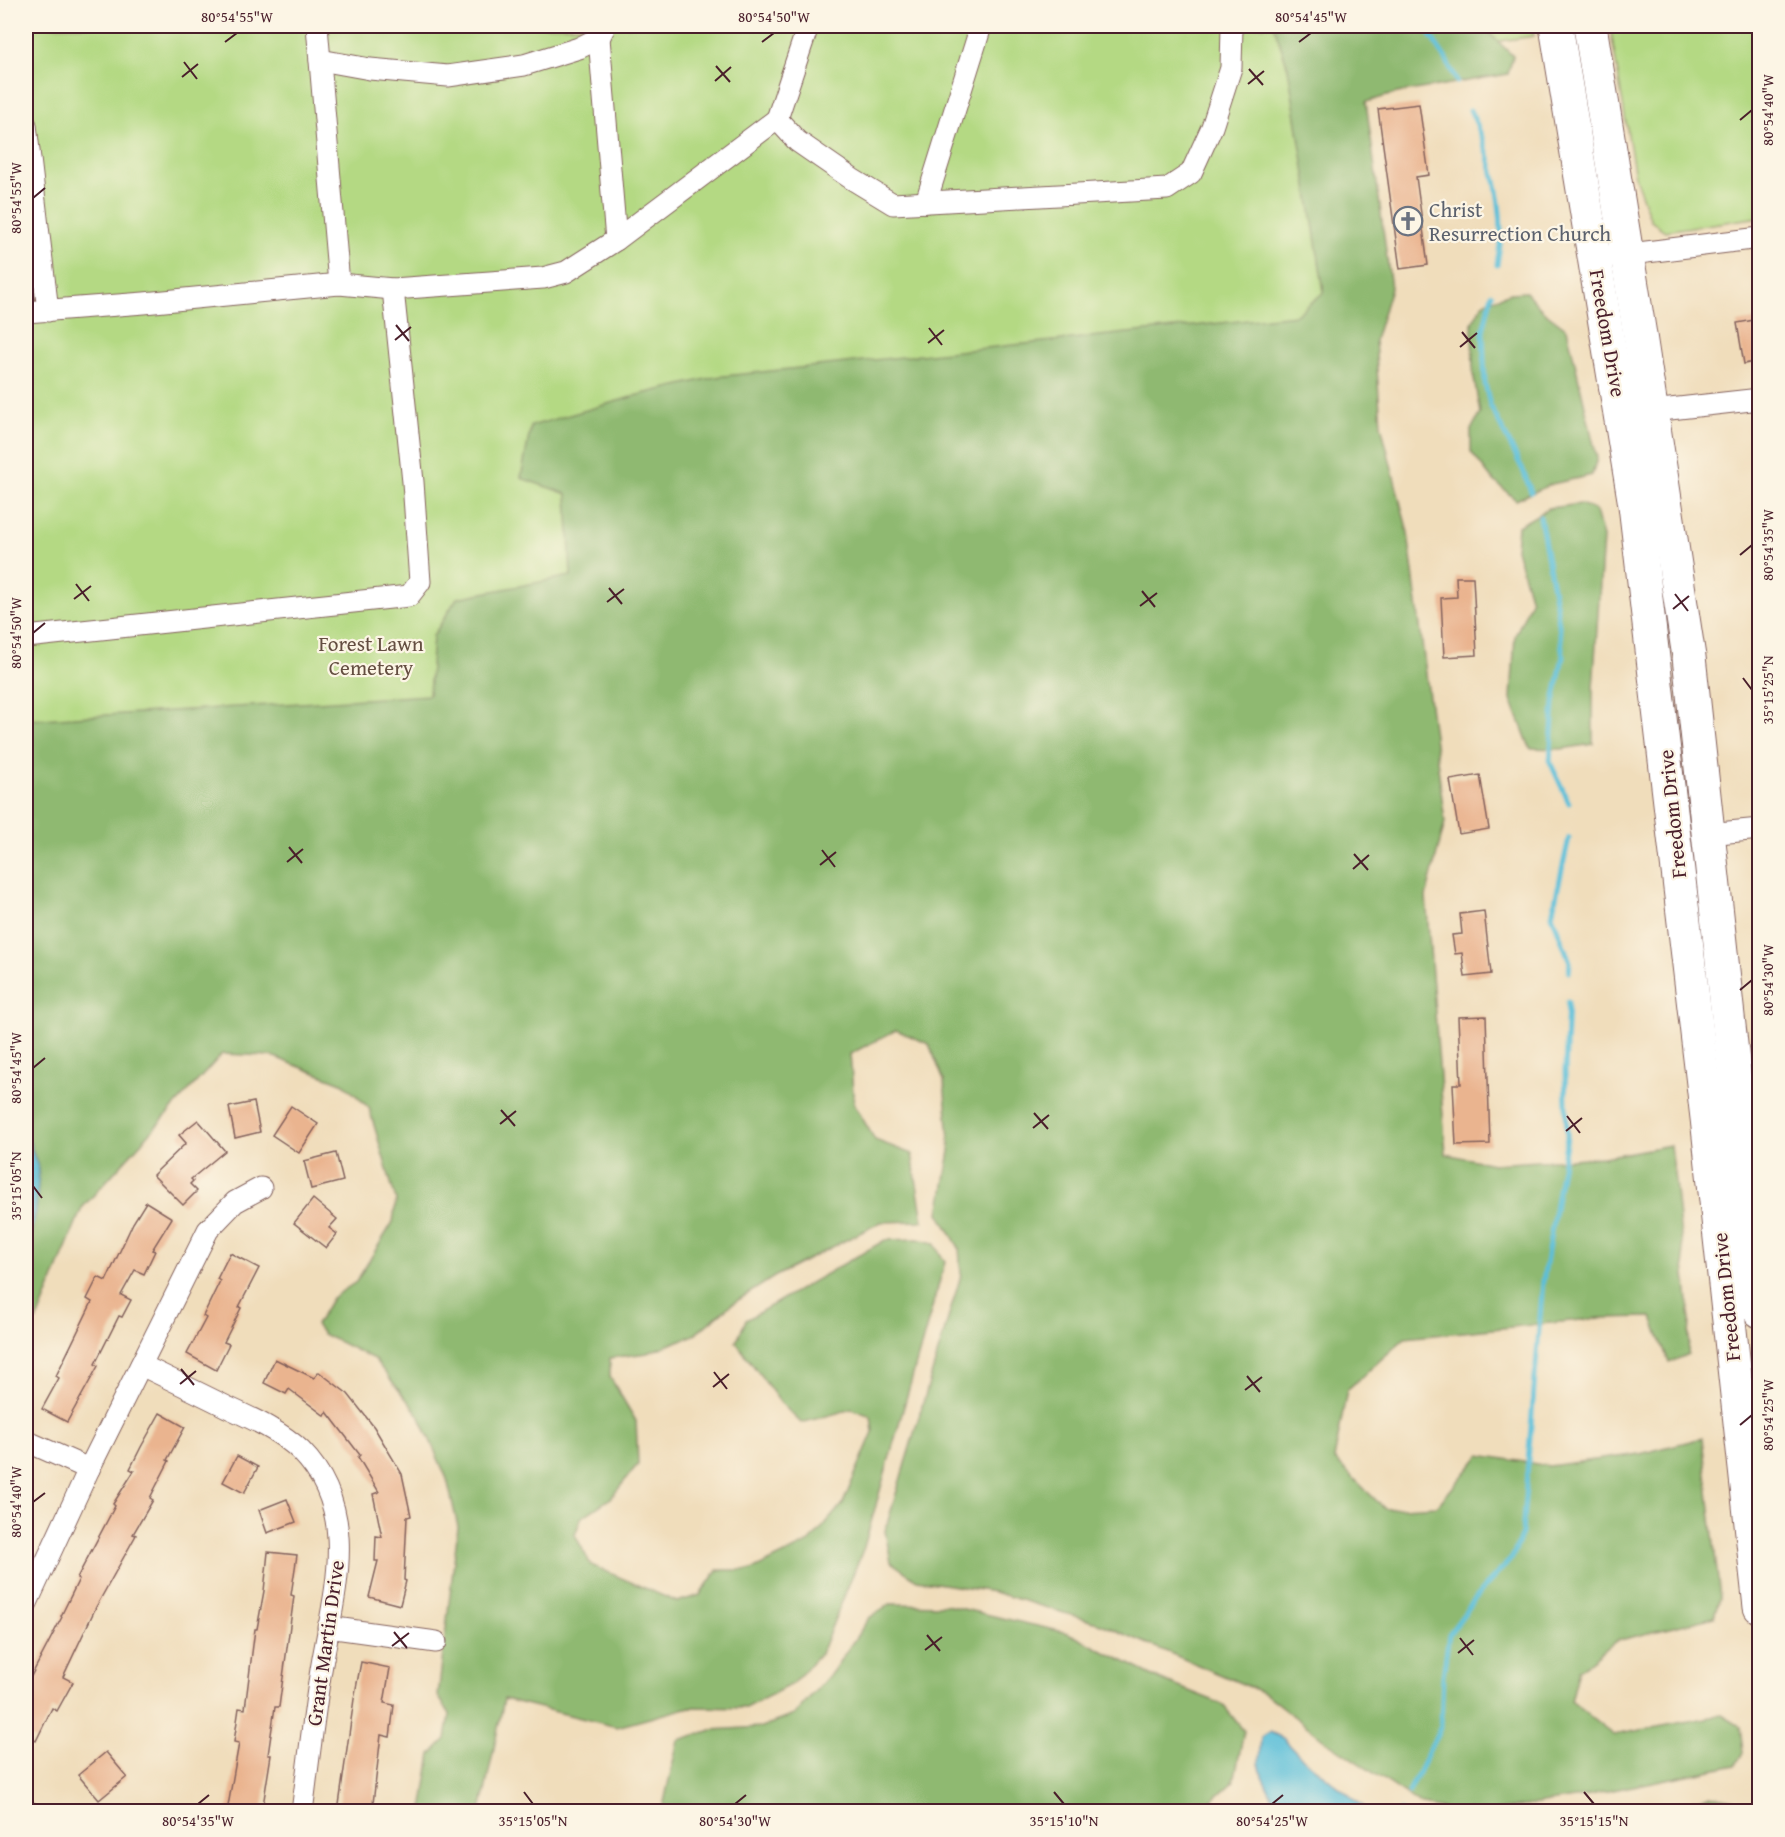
<svg xmlns="http://www.w3.org/2000/svg" width="1785" height="1837" font-family="'Gentium Book Plus',serif">
<style>
.green{fill:#b4d983;stroke:#7f7c57;stroke-width:1.5}
.forest{fill:#8fb971;stroke:#6c6c4e;stroke-width:1.5}
.water{fill:#5bbfd9;stroke:#526f82;stroke-width:1.5}
.lines{fill:none;stroke-linecap:round;stroke-linejoin:round}
.stream{stroke:#5bbfd9;stroke-width:5}
.building{fill:#eab48f}
.street-casing{stroke:#84625d;stroke-width:23}
.primary-casing{stroke:#84625d;stroke-width:35}
.street{stroke:#fff;stroke-width:21}
.primary{stroke:#fff;stroke-width:33}
.ticks{fill:none;stroke:#4a1f2b;stroke-width:2}
.labels{text-anchor:middle;dominant-baseline:central;stroke-width:4.5;stroke-linejoin:round;paint-order:stroke}
.worship-label{font-size:21px;fill:#5b616d;stroke:#fcf5e5;text-anchor:start}
.street-label{font-size:21px;fill:#4a1f2b;stroke:#fcf5e5}
.park-label{font-size:21px;fill:#644e41;stroke:#fcf5e5}
.neatline{fill:none;stroke:#4a1f2b;stroke-width:2}
.ticks-label{font-size:15px;text-anchor:middle;fill:#4a1f2b}
</style>
<rect width="100%" height="100%" fill="#fcf5e5"/>
<filter id="ink" filterUnits="userSpaceOnUse"><feTurbulence type="fractalNoise" baseFrequency=".0167" numOctaves="2"/><feDisplacementMap in="SourceGraphic" scale="12" xChannelSelector="R" yChannelSelector="G"/><feConvolveMatrix kernelMatrix="1 2 1 2 8 2 1 2 1" color-interpolation-filters="sRGB"/></filter>
<filter id="wash" filterUnits="userSpaceOnUse"><feTurbulence type="fractalNoise" baseFrequency=".008" numOctaves="4" result="noise"/><feDisplacementMap in="SourceGraphic" scale="24" xChannelSelector="R" yChannelSelector="G"/><feGaussianBlur stdDeviation="1.35" result="paint"/><feColorMatrix in="noise" values="0 0 0 0 0 0 0 0 0 0 0 0 0 0 0 0 0 1.4 0 .05"/><feComposite in="paint" operator="in"/></filter>
<g filter="url(#wash)">
<rect width="100%" height="100%" fill="#f0ddbb"/>
<g class="green">
<path d="M 26,26 L 1532,26 L 1534,36 L 1333,65 L 1368,348 L 749,1036 L 26,985 Z"/>
<path d="M 1610,26 L 1759,26 L 1759,217 L 1665,231 L 1651,221 L 1635,177 Z"/>
</g>
<g class="forest">
<path d="M 1274,26 L 1482,26 L 1513,56 L 1508,74 L 1397,93 L 1366,102 L 1391,288 L 1375,340 L 1381,425 L 1408,533 L 1445,822 L 1426,897 L 1446,1154 L 1493,1164 L 1604,1157 L 1671,1145 L 1690,1320 L 1688,1354 L 1669,1363 L 1652,1317 L 1600,1318 L 1405,1338 L 1347,1390 L 1334,1459 L 1385,1509 L 1437,1506 L 1480,1455 L 1549,1466 L 1640,1454 L 1702,1438 L 1720,1598 L 1715,1617 L 1616,1641 L 1579,1670 L 1571,1701 L 1614,1735 L 1722,1715 L 1740,1726 L 1743,1752 L 1736,1765 L 1574,1798 L 1493,1811 L 1453,1811 L 1422,1805 L 1327,1742 L 1264,1693 L 1101,1624 L 994,1592 L 917,1580 L 891,1562 L 885,1531 L 961,1275 L 959,1248 L 939,1213 L 950,1151 L 944,1081 L 929,1044 L 896,1030 L 850,1054 L 854,1104 L 875,1140 L 912,1154 L 923,1221 L 881,1222 L 774,1277 L 732,1304 L 694,1335 L 647,1353 L 610,1358 L 610,1377 L 636,1421 L 638,1464 L 611,1498 L 581,1518 L 575,1535 L 591,1565 L 677,1602 L 700,1595 L 717,1570 L 752,1570 L 810,1542 L 843,1503 L 873,1432 L 871,1416 L 852,1409 L 801,1423 L 780,1402 L 736,1342 L 746,1320 L 885,1240 L 918,1239 L 934,1243 L 945,1262 L 864,1547 L 821,1653 L 792,1684 L 746,1708 L 690,1707 L 617,1727 L 504,1699 L 481,1811 L 422,1811 L 431,1754 L 446,1739 L 450,1714 L 438,1696 L 458,1527 L 447,1479 L 419,1415 L 374,1359 L 323,1334 L 316,1325 L 332,1298 L 356,1282 L 393,1222 L 396,1200 L 369,1108 L 344,1084 L 272,1056 L 222,1054 L 82,1208 L 37,1320 L 26,1321 L 26,1252 L 39,1170 L 26,1133 L 26,720 L 429,695 L 433,636 L 457,598 L 571,576 L 567,494 L 521,478 L 531,426 L 642,394 L 715,377 L 1296,315 L 1324,292 L 1288,68 Z"/>
<path d="M 1526,292 L 1542,310 L 1567,329 L 1597,458 L 1592,475 L 1552,484 L 1516,500 L 1491,478 L 1471,452 L 1471,430 L 1480,413 L 1473,373 L 1472,323 L 1484,302 L 1511,293 Z"/>
<path d="M 1581,504 L 1596,511 L 1603,537 L 1593,689 L 1593,744 L 1561,749 L 1530,748 L 1511,699 L 1515,636 L 1531,601 L 1516,549 L 1518,526 L 1549,508 Z"/>
<path d="M 890,1604 L 946,1605 L 1068,1633 L 1161,1680 L 1222,1704 L 1244,1731 L 1234,1781 L 1200,1811 L 662,1811 L 678,1740 L 712,1730 L 761,1727 L 794,1715 L 833,1671 L 869,1618 Z"/>
<path d="M 1709,1796 L 1734,1800 L 1737,1811 L 1641,1811 Z"/>
</g>
<g class="water">
<path d="M 26,1133 L 39,1170 L 36,1212 L 26,1252 Z"/>
<path d="M 1270,1732 L 1283,1738 L 1299,1755 L 1369,1811 L 1280,1811 L 1262,1776 L 1259,1762 L 1261,1737 Z"/>
</g>
<g class="lines">
<g class="stream">
<path d="M 1424,26 L 1446,59 L 1457,82"/>
<path d="M 1470,110 C 1488,146 1501,191 1501,233 C 1501,243 1498,255 1497,265"/>
<path d="M 1492,294 L 1483,331 L 1485,384 L 1490,405 L 1523,470 L 1531,492"/>
<path d="M 1540,517 L 1557,610 L 1563,656 L 1554,703 L 1550,762 L 1569,803"/>
<path d="M 1569,838 L 1552,915 L 1570,962 L 1569,972"/>
<path d="M 1409,1792 L 1441,1726 L 1443,1676 L 1449,1634 L 1481,1591 L 1512,1558 L 1522,1534 L 1543,1281 L 1567,1137 L 1565,1072 L 1568,1001"/>
<path d="M 1400,1812 L 1400,1811"/>
</g>
</g>
<g id="blocks">
<g class="building">
<path d="M 1419,104 L 1429,175 L 1416,177 L 1428,265 L 1400,269 L 1378,109 Z"/>
<path d="M 1760,319 L 1760,350 L 1757,351 L 1758,361 L 1744,364 L 1737,323 Z"/>
<path d="M 1456,577 L 1473,577 L 1477,655 L 1444,657 L 1441,598 L 1457,597 Z"/>
<path d="M 1480,775 L 1489,829 L 1459,834 L 1450,780 Z"/>
<path d="M 1484,911 L 1491,974 L 1465,977 L 1462,953 L 1455,954 L 1452,935 L 1462,934 L 1460,914 Z"/>
<path d="M 1486,1016 L 1490,1144 L 1456,1145 L 1453,1084 L 1461,1084 L 1458,1017 Z"/>
<path d="M 254,1102 L 260,1132 L 235,1138 L 229,1107 Z"/>
<path d="M 291,1106 L 318,1124 L 299,1153 L 272,1135 Z"/>
<path d="M 198,1120 L 225,1151 L 191,1179 L 193,1181 L 190,1184 L 197,1191 L 183,1205 L 153,1175 L 186,1143 L 179,1135 Z"/>
<path d="M 336,1153 L 343,1181 L 311,1189 L 304,1161 Z"/>
<path d="M 313,1199 L 337,1219 L 329,1228 L 337,1234 L 326,1248 L 294,1223 Z"/>
<path d="M 146,1202 L 172,1218 L 152,1250 L 155,1251 L 144,1274 L 135,1270 L 121,1295 L 131,1300 L 122,1317 L 119,1316 L 95,1364 L 98,1366 L 67,1422 L 42,1409 L 59,1378 L 56,1376 L 92,1302 L 87,1299 L 98,1277 L 106,1281 L 133,1223 Z"/>
<path d="M 230,1253 L 259,1268 L 239,1307 L 241,1308 L 224,1342 L 229,1344 L 216,1370 L 187,1354 L 206,1318 L 203,1316 L 220,1281 L 217,1279 Z"/>
<path d="M 275,1359 L 314,1378 L 319,1372 L 348,1394 L 374,1427 L 402,1474 L 411,1516 L 407,1517 L 404,1580 L 406,1581 L 400,1605 L 369,1597 L 378,1561 L 375,1561 L 376,1536 L 382,1537 L 373,1494 L 379,1492 L 358,1457 L 360,1455 L 327,1412 L 325,1416 L 289,1389 L 286,1394 L 264,1383 Z"/>
<path d="M 160,1413 L 185,1427 L 167,1460 L 169,1461 L 150,1498 L 153,1500 L 133,1534 L 136,1535 L 96,1607 L 63,1677 L 73,1682 L 57,1711 L 52,1708 L 36,1741 L 26,1735 L 26,1686 L 62,1617 L 61,1616 L 79,1579 L 77,1578 L 115,1506 L 113,1504 L 134,1471 L 130,1469 L 141,1447 Z"/>
<path d="M 237,1456 L 258,1467 L 244,1493 L 223,1482 Z"/>
<path d="M 287,1499 L 296,1522 L 267,1533 L 259,1510 Z"/>
<path d="M 268,1552 L 297,1555 L 291,1595 L 294,1596 L 279,1707 L 275,1707 L 268,1755 L 271,1755 L 262,1812 L 227,1812 L 239,1743 L 234,1742 L 239,1708 L 245,1709 L 255,1629 L 257,1629 L 264,1591 Z"/>
<path d="M 361,1662 L 390,1668 L 384,1703 L 394,1705 L 390,1737 L 381,1735 L 372,1812 L 338,1812 L 354,1699 Z"/>
<path d="M 106,1752 L 127,1777 L 99,1800 L 78,1775 Z"/>
</g>
</g>
</g>
<g filter="url(#ink)">
<use href="#blocks" fill-opacity="0" stroke="#84625d" stroke-width="1.5"/>
<g class="lines">
<g class="street-casing">
<g id="street">
<path d="M 317,26 L 339,284 L 393,289 L 543,278 L 566,272 L 616,240 L 599,38"/>
<path d="M 808,26 L 777,119 L 797,141 L 852,179 L 893,204 L 1167,189 L 1191,173 L 1212,127 L 1231,68 L 1232,26"/>
<path d="M 320,60 L 370,69 L 448,76 L 524,65 L 579,48 L 599,38 L 605,26"/>
<path d="M 26,125 L 48,311"/>
<path d="M 926,202 L 981,26"/>
<path d="M 616,240 L 777,119"/>
<path d="M 1614,256 L 1760,238"/>
<path d="M 26,312 L 144,303 L 339,284"/>
<path d="M 1652,411 L 1760,399"/>
<path d="M 26,637 L 409,596 L 420,582 L 413,482 L 393,289"/>
<path d="M 1708,834 L 1760,829"/>
<path d="M 141,1365 C 170,1379 199,1393 227,1407 C 251,1418 282,1432 301,1451 C 363,1514 332,1599 320,1676 C 313,1721 308,1766 302,1812"/>
<path d="M 26,1441 L 89,1469 L 208,1230 L 235,1202 L 261,1188"/>
<path d="M 26,1605 L 89,1469"/>
<path d="M 328,1627 L 436,1642"/>
<path d="M 26,1810 L 29,1812"/>
</g>
</g>
<g class="primary-casing">
<g id="primary">
<path d="M 1556,26 L 1635,505 L 1707,1118 L 1760,1607"/>
<path d="M 1590,26 L 1639,329 L 1689,657 L 1760,1311"/>
</g>
</g>
<use href="#street" class="street"/>
<use href="#primary" class="primary"/>
</g>
</g>
<path class="ticks" d="M 225,42 L 237,33M 762,42 L 774,33M 1299,42 L 1311,33M 184,62 L 197,79M 716,66 L 730,82M 1249,69 L 1263,85M 182,77 L 198,64M 715,81 L 731,67M 1248,84 L 1264,71M 1740,120 L 1752,110M 33,198 L 45,188M 396,325 L 409,341M 929,328 L 942,345M 1462,332 L 1475,348M 395,340 L 411,327M 928,343 L 944,330M 1460,347 L 1477,333M 1740,555 L 1752,545M 76,584 L 89,601M 609,588 L 622,604M 1142,591 L 1155,607M 1675,594 L 1688,611M 74,599 L 91,586M 607,602 L 624,589M 1140,606 L 1157,593M 1673,609 L 1689,596M 33,633 L 45,623M 1743,678 L 1752,690M 289,847 L 302,863M 822,850 L 835,867M 1354,854 L 1368,870M 287,862 L 303,849M 820,865 L 836,852M 1353,869 L 1369,855M 1740,990 L 1752,980M 33,1068 L 45,1058M 501,1110 L 515,1126M 1034,1113 L 1048,1129M 1567,1116 L 1580,1133M 500,1124 L 516,1111M 1033,1128 L 1049,1115M 1566,1131 L 1582,1118M 33,1186 L 42,1198M 181,1369 L 194,1385M 714,1372 L 727,1389M 1247,1376 L 1260,1392M 180,1384 L 196,1371M 713,1387 L 729,1374M 1245,1390 L 1262,1377M 1740,1425 L 1752,1415M 33,1502 L 45,1493M 394,1632 L 407,1648M 927,1635 L 940,1651M 1460,1638 L 1473,1655M 392,1646 L 409,1633M 925,1650 L 942,1637M 1458,1653 L 1474,1640M 524,1792 L 533,1804M 1054,1792 L 1064,1804M 1584,1792 L 1594,1804M 198,1804 L 209,1795M 735,1804 L 746,1795M 1272,1804 L 1283,1795"/>
<defs>
<g id="church-ring" transform="scale(1.5)"><circle r="9.5" fill="#fcf5e5" stroke="#6b7280" stroke-width="1.5"/><path d="M-1.2-6h2.4v3.5h3.3v2.4h-3.3V6h-2.4V-.1h-3.3v-2.4h3.3Z" fill="#6b7280"/></g>
</defs>
<g fill-rule="evenodd">
<use href="#church-ring" x="1408" y="221"/>
</g>
<g class="labels">
<g class="worship-label">
<text x="1429" y="209">Christ<tspan x="1429" dy="24">Resurrection Church</tspan></text>
</g>
<g class="street-label">
<text transform="translate(1608 333) rotate(80)">Freedom Drive</text>
<text transform="translate(1672 814) rotate(-96)">Freedom Drive</text>
<text transform="translate(1726 1297) rotate(-96)">Freedom Drive</text>
<text transform="translate(325 1643) rotate(-82)">Grant Martin Drive</text>
</g>
<g class="park-label">
<text x="371" y="643">Forest Lawn<tspan x="371" dy="24">Cemetery</tspan></text>
</g>
</g>
<rect width="1785" height="1837" fill="none" stroke="#fcf5e5" stroke-width="66"/>
<rect x="33" y="33" width="1719" height="1771" class="neatline"/>
<g class="ticks-label">
<text x="237" y="22">80°54'55"W</text>
<text x="774" y="22">80°54'50"W</text>
<text x="1311" y="22">80°54'45"W</text>
<text transform="translate(1768 110) rotate(-90)" y="5">80°54'40"W</text>
<text transform="translate(16 198) rotate(-90)" y="5">80°54'55"W</text>
<text transform="translate(1768 545) rotate(-90)" y="5">80°54'35"W</text>
<text transform="translate(16 633) rotate(-90)" y="5">80°54'50"W</text>
<text transform="translate(1768 690) rotate(-90)" y="5">35°15'25"N</text>
<text transform="translate(1768 980) rotate(-90)" y="5">80°54'30"W</text>
<text transform="translate(16 1068) rotate(-90)" y="5">80°54'45"W</text>
<text transform="translate(16 1186) rotate(-90)" y="5">35°15'05"N</text>
<text transform="translate(1768 1415) rotate(-90)" y="5">80°54'25"W</text>
<text transform="translate(16 1502) rotate(-90)" y="5">80°54'40"W</text>
<text x="198" y="1826">80°54'35"W</text>
<text x="533" y="1826">35°15'05"N</text>
<text x="735" y="1826">80°54'30"W</text>
<text x="1064" y="1826">35°15'10"N</text>
<text x="1272" y="1826">80°54'25"W</text>
<text x="1594" y="1826">35°15'15"N</text>
</g>
</svg>
